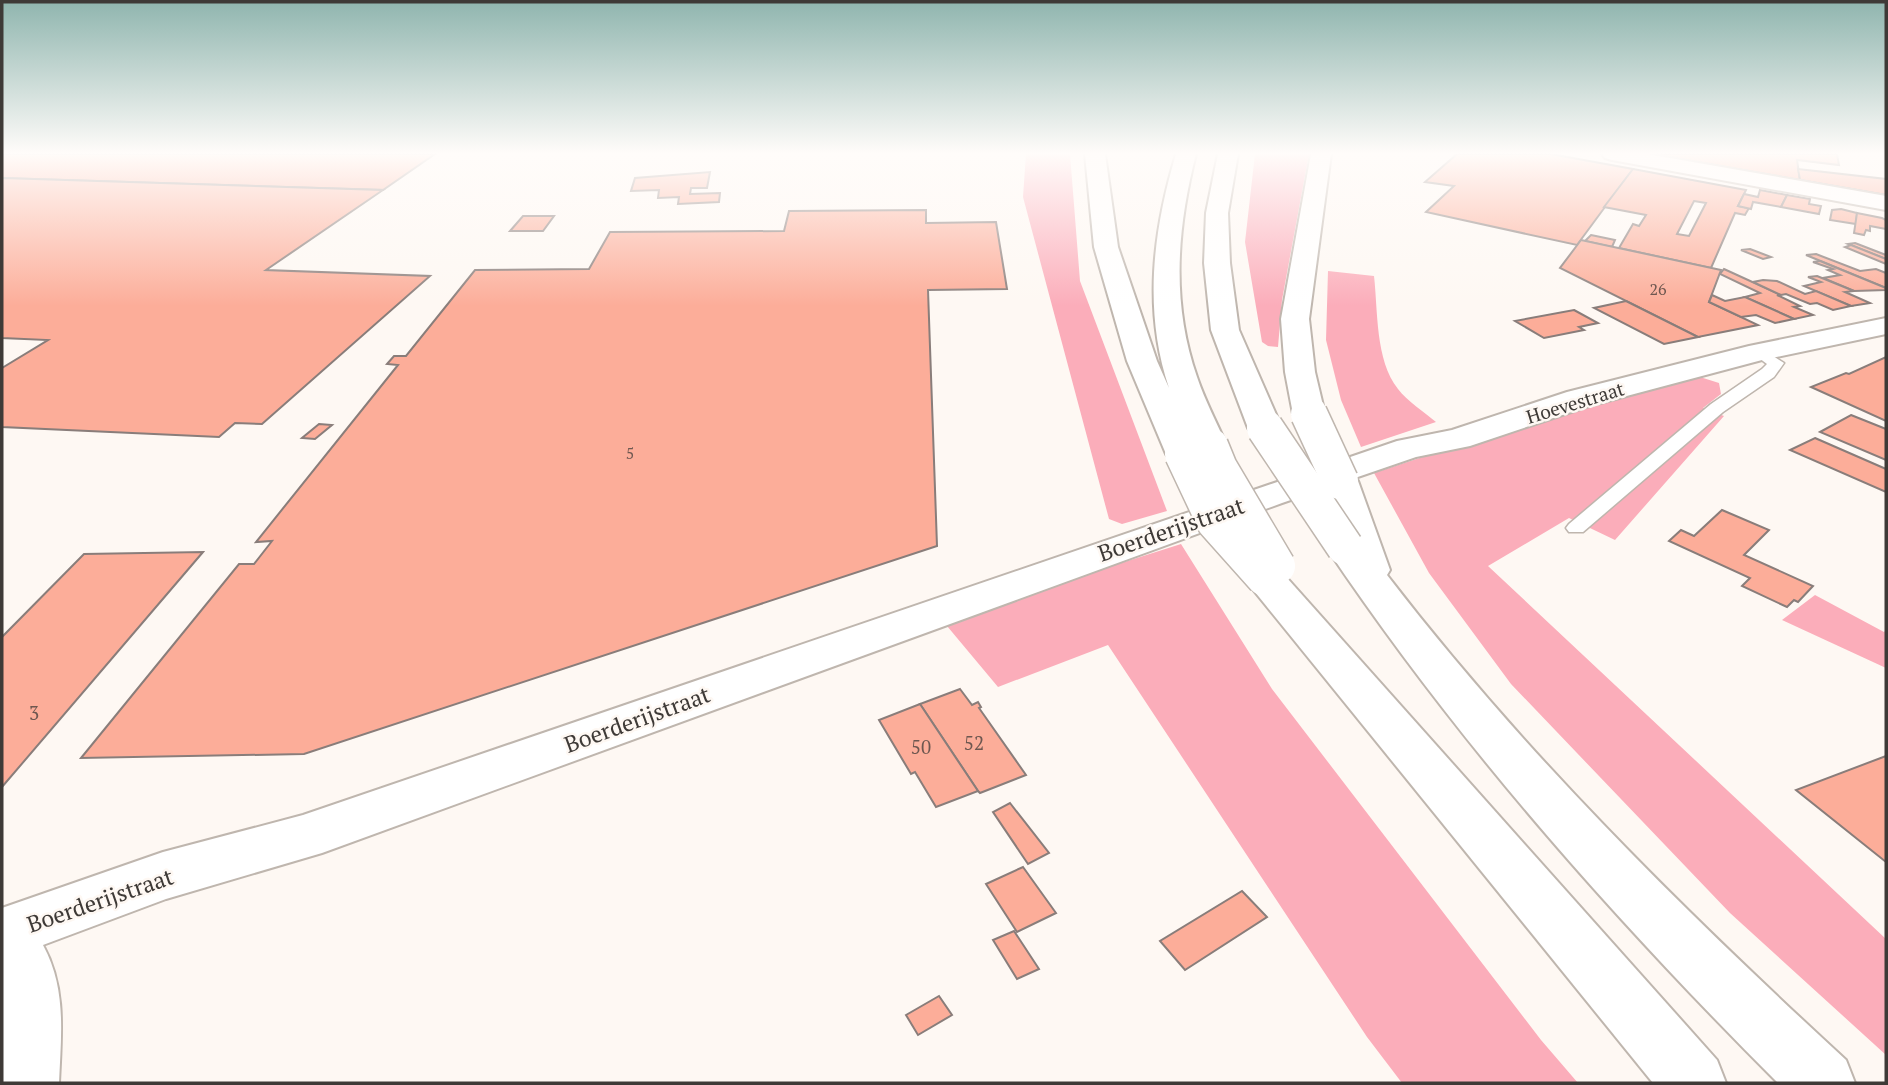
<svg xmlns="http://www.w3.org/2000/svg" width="1888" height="1085" font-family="'PT Serif',serif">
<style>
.green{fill:#fbadba}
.building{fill:#fcad99;stroke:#897d7a;stroke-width:2;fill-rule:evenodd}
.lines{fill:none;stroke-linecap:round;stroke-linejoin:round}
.lane-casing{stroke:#bfb6ae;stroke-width:3}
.street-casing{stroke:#bfb6ae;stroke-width:4}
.secondary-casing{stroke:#bfb6ae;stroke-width:4}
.highway-casing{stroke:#bfb6ae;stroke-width:4}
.lane{fill:#fff;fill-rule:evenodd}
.street{fill:#fff;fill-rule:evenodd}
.secondary{fill:#fff;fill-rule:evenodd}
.highway{fill:#fff;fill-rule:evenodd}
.highway-bridge-casing{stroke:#bfb6ae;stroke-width:39;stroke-linecap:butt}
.highway-bridge{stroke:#fff;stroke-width:36}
.labels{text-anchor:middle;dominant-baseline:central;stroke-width:5;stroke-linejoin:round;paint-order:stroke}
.number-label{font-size:16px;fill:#6e5750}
.street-label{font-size:19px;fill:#3e3a37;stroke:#fef8f3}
.near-number-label{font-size:19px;fill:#6e5750}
.near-street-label{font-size:23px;fill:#3e3a37;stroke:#fef8f3}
</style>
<rect width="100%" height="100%" fill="#fef8f3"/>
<g class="green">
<path d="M 1026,154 L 1070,154 L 1080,281 L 1167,511 L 1122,524 L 1109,519 L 1023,197 Z"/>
<path d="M 1255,154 L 1309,154 L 1282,300 L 1278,347 L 1268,346 L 1262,342 L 1245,242 Z"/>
<path d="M 1328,271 L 1374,276 C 1378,310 1375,360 1398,389 C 1407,401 1424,412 1436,422 L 1361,447 L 1341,400 L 1326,340 Z"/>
<path d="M 1700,377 L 1719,383 L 1721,394 L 1703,408 L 1724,416 L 1615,540 L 1569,518 L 1488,566 L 1886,939 L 1886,1055 L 1730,913 L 1511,684 L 1429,573 L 1374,473 L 1544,417 Z"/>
<path d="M 1181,544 L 1272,689 L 1541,1040 L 1578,1083 L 1402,1083 L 1367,1037 L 1108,645 L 998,687 L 942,620 Z"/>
<path d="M 1815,595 L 1884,632 L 1886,630 L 1886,668 L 1782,620 Z"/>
</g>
<g class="building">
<path d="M 2,154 L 435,154 L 383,190 L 2,178 Z"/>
<path d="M 1457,154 L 1551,154 L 1633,169 L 1577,245 L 1426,212 L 1454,186 L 1425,182 Z"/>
<path d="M 1651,154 L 1837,154 L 1839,165 L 1797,160 L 1800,180 Z"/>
<path d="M 1633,169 L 1746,190 L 1738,206 L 1749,208 L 1745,215 L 1735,213 L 1711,268 L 1619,248 L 1633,224 L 1639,226 L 1646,215 L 1604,207 ZM 1694,201 L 1706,203 L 1689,236 L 1677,234 Z"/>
<path d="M 1798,169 L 1886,179 L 1886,195 L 1800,180 Z"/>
<path d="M 710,172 L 707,188 L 691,188 L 690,194 L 720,193 L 719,202 L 678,204 L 679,197 L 658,198 L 659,190 L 631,191 L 635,178 Z"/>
<path d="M 2,178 L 383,190 L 266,270 L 430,276 L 262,424 L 235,423 L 219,437 L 2,427 L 2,368 L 48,340 L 2,338 Z"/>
<path d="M 1760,190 L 1787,195 L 1781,207 L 1753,202 L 1751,209 L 1738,206 L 1744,194 L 1758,197 Z"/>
<path d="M 1787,195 L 1810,199 L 1809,204 L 1821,206 L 1819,214 L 1781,207 Z"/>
<path d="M 1841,209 L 1857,213 L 1856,224 L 1830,220 L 1832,210 Z"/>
<path d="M 926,210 L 926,223 L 996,222 L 1007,289 L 928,290 L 937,546 L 304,754 L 81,758 L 239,564 L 254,564 L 272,541 L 256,542 L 398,365 L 387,364 L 394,356 L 406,356 L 475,270 L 589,269 L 610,232 L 784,231 L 789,211 Z"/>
<path d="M 1857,213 L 1882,218 L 1886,220 L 1886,229 L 1870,226 L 1870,231 L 1866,230 L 1864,235 L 1854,233 Z"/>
<path d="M 523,216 L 554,216 L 543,231 L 510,231 Z"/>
<path d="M 1591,235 L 1615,240 L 1612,247 L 1585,241 Z"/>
<path d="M 1581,240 L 1721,270 L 1709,302 L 1758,325 L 1698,337 L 1560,268 Z"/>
<path d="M 1855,243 L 1886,255 L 1886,259 L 1848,244 Z"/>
<path d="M 1851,245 L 1886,259 L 1886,264 L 1845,247 Z"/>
<path d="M 1750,249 L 1771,257 L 1763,259 L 1741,250 Z"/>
<path d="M 1816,254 L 1860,271 L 1876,269 L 1886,273 L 1886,288 L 1806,255 Z"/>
<path d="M 1820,261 L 1886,288 L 1886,290 L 1854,291 L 1823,278 L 1840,275 L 1828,270 L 1833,269 L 1813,262 Z"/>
<path d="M 1724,269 L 1781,295 L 1777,295 L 1800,306 L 1794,307 L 1813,315 L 1794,319 L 1745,297 L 1760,293 L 1720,274 Z"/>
<path d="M 1817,276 L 1854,291 L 1845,292 L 1870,303 L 1851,306 L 1804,286 L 1821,282 L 1808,277 Z"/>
<path d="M 1763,280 L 1777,281 L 1805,294 L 1816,291 L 1851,306 L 1833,310 L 1817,303 L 1810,304 L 1786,294 L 1781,295 L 1753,282 Z"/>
<path d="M 1712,295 L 1725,301 L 1745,297 L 1794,319 L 1775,323 L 1756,315 L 1741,317 L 1709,302 Z"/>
<path d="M 1626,301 L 1698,337 L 1664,344 L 1594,308 Z"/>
<path d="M 1574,310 L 1598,323 L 1579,327 L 1584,330 L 1544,338 L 1515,321 Z"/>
<path d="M 1886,357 L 1886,421 L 1811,387 L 1846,373 L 1849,374 Z"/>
<path d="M 1851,415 L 1886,429 L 1886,460 L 1820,432 Z"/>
<path d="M 319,424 L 332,425 L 315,439 L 302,438 Z"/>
<path d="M 1815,438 L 1886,469 L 1886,492 L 1790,450 Z"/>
<path d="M 1722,510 L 1769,530 L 1744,555 L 1813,586 L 1798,602 L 1794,600 L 1787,607 L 1742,586 L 1750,578 L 1669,541 L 1681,530 L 1694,536 Z"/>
<path d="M 203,552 L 2,787 L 2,637 L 84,554 Z"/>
<path d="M 960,689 L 972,705 L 978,702 L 981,707 L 979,708 L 1026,775 L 980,793 L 978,791 L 920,704 Z"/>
<path d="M 920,704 L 978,791 L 936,807 L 915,772 L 911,774 L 879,720 Z"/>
<path d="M 1886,756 L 1886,862 L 1796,790 Z"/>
<path d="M 1010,803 L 1049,853 L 1028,864 L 993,812 Z"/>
<path d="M 1023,867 L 1056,913 L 1017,932 L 986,884 Z"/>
<path d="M 1242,891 L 1267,917 L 1185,970 L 1160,941 Z"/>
<path d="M 1014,931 L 1039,969 L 1017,979 L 993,940 Z"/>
<path d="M 939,996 L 952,1015 L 918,1035 L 906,1015 Z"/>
</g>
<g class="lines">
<g class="lane-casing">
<path id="lane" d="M 1759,347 L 1784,363 L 1774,377 L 1723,412 L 1583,532 L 1569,532 L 1566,528 L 1569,524 L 1711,404 L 1762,369 L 1767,364 L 1751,352 Z"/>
</g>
<g class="street-casing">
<path id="street" d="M 1886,318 L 1886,334 L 1762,360 L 1589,406 L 1470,446 L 1416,457 L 1282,503 L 322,853 L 166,899 L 43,945 C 67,989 61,1035 59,1083 L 2,1083 L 2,908 L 163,852 L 303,815 L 1397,441 L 1452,430 L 1567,392 L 1749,346 Z"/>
</g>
<g class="secondary-casing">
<path id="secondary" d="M 1602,154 L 1647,154 L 1886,196 L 1886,210 L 1612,160 L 1605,158 Z"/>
</g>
<g class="highway-casing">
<g id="highway">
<path d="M 1085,154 L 1105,154 L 1118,247 L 1157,361 L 1169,388 C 1143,310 1153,231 1176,154 L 1196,154 C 1177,228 1171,303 1197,377 C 1205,401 1217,423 1227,446 L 1222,453 L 1210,456 L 1200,454 L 1195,461 L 1183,464 L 1171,461 L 1166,454 L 1127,361 L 1094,247 Z"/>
<path d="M 1218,154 L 1238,154 L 1228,213 L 1230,263 L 1239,330 L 1282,428 L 1277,435 L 1265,438 L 1253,435 L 1248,428 L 1211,330 L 1204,263 L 1206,213 Z"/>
<path d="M 1311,154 L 1331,154 L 1309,319 L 1315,372 L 1325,414 L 1320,421 L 1309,424 L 1298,421 L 1293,414 L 1285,372 L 1281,319 Z"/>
<path d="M 1340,470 L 1353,473 L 1358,481 L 1390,570 L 1387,575 C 1523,752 1682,909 1846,1060 L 1855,1083 L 1778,1083 C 1613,918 1456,741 1326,547 L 1331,539 L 1340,536 L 1322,481 L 1327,473 Z"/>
<path d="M 1265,565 L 1279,569 L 1717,1060 L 1726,1083 L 1653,1083 L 1251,587 L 1245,578 L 1251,569 Z"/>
</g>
</g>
<use href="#lane" class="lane"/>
<use href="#street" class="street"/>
<use href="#secondary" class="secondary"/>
<use href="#highway" class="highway"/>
<g class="highway-bridge-casing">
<g id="highway-bridge">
<path d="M 1309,414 L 1340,481"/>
<path d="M 1265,428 L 1345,547"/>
<path d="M 1210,446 L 1219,468 L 1277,566"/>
<path d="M 1183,454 L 1215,522 L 1265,578"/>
</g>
</g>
<use href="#highway-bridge" class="highway-bridge"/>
</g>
<linearGradient id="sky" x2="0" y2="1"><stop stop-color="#8fb5ae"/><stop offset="0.5" stop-color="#fffcfa"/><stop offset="1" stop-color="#fffcfa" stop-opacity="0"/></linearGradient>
<rect width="1888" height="306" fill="url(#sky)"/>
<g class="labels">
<g class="number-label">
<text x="1658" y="289">26</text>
<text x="630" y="453">5</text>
</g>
<g class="street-label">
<text transform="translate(1575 402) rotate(-17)">Hoevestraat</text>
</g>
<g class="near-number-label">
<text x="34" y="712">3</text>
<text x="974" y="742">52</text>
<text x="921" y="746">50</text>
</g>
<g class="near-street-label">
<text transform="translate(1171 529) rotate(-19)">Boerderijstraat</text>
<text transform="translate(637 719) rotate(-20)">Boerderijstraat</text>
<text transform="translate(100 900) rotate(-19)">Boerderijstraat</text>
</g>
</g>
<rect width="1888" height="1085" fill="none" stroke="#3e3a37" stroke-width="7"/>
</svg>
